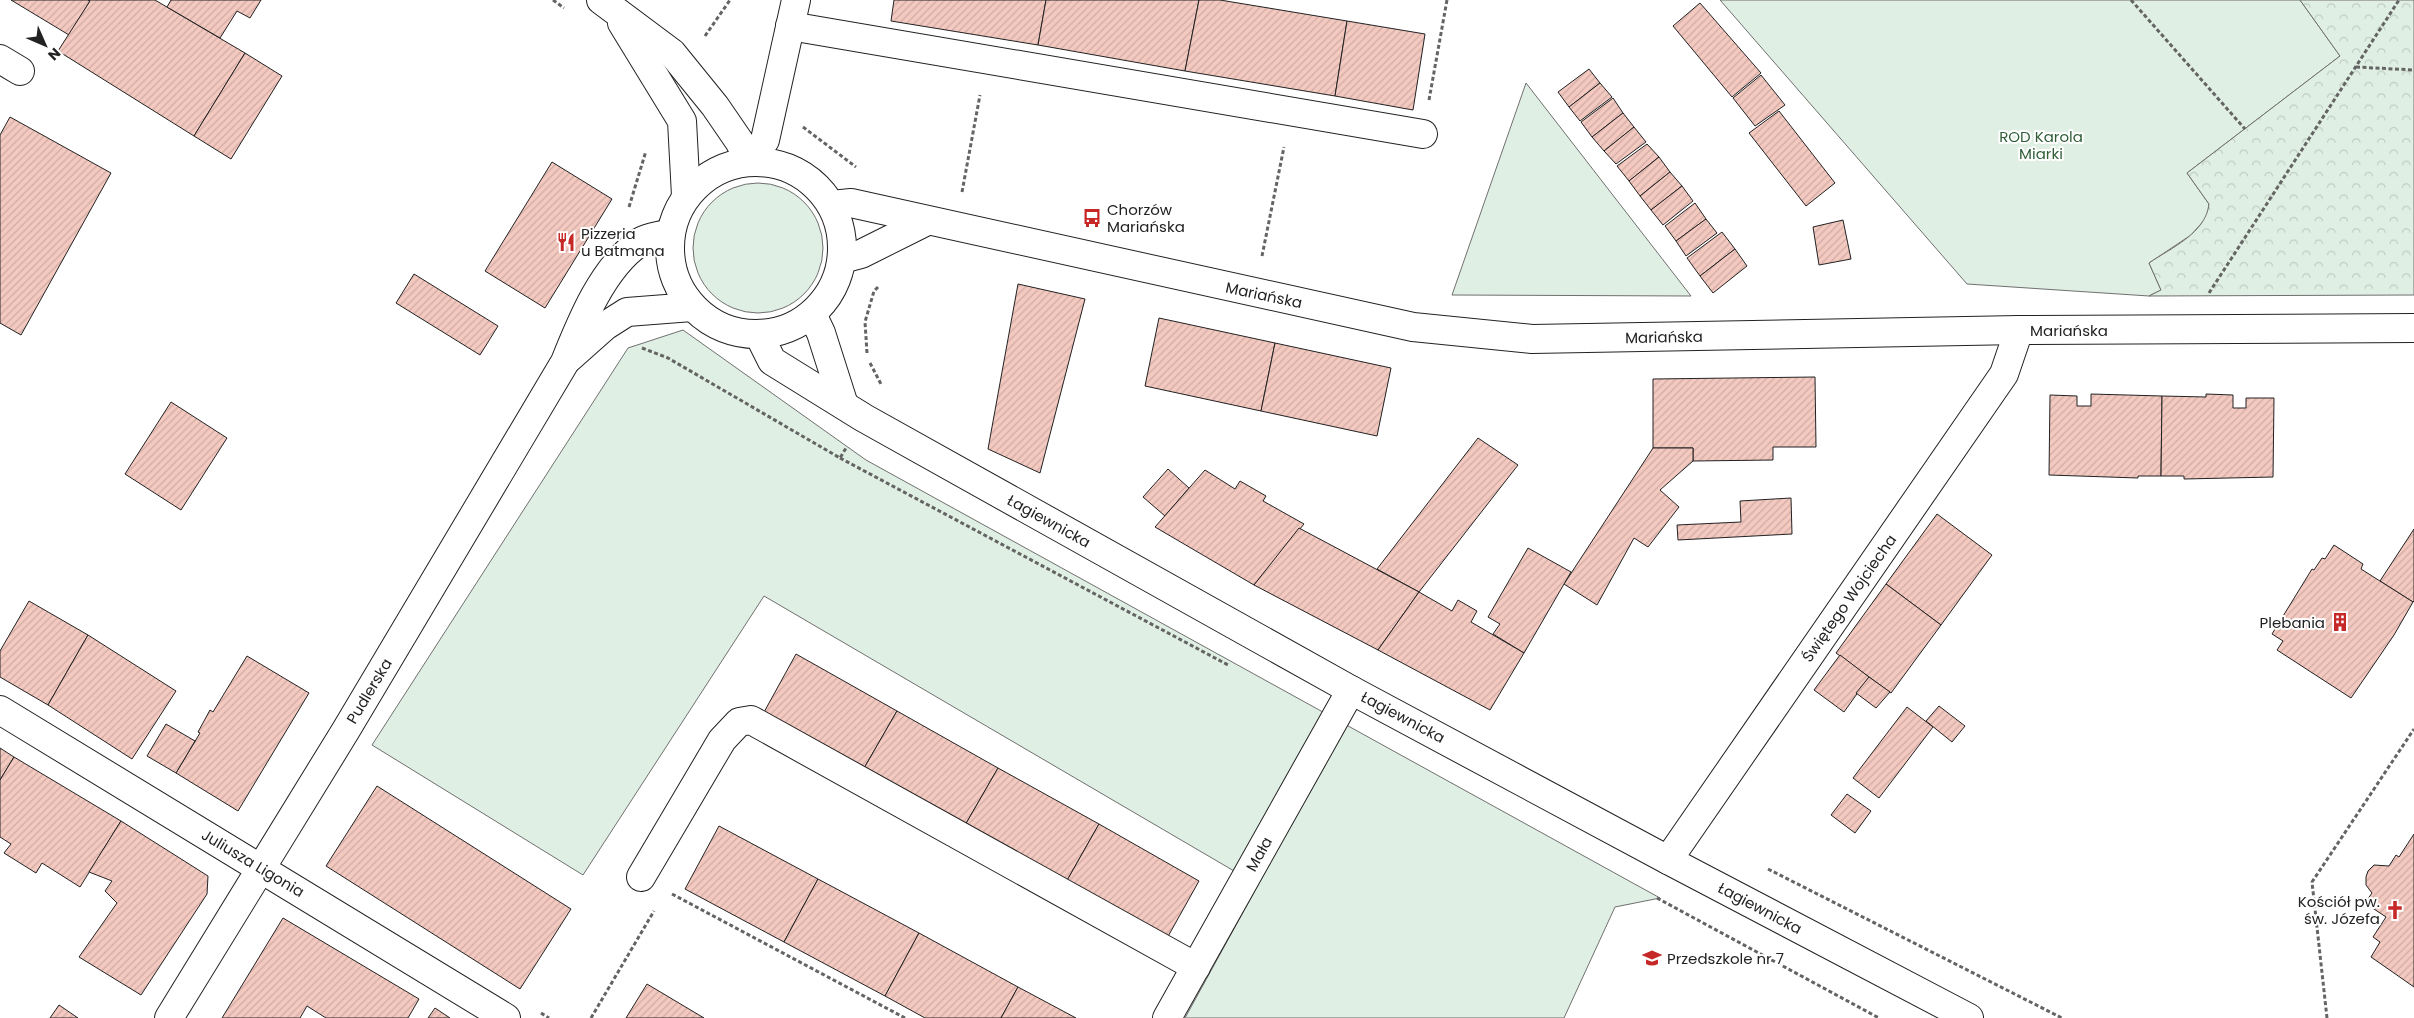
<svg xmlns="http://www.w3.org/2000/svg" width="2414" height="1018" font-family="Poppins,sans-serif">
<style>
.green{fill:#e0efe3;stroke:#6f6f6f}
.forest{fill:url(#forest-crowns);stroke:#6f6f6f}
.building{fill:url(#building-hatch);stroke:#222}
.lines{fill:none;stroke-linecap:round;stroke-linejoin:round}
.minor-casing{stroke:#222;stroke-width:30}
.path{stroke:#646464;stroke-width:3;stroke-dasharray:4 2.5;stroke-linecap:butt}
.minor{stroke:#fff;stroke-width:28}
.labels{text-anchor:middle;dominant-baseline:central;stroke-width:4;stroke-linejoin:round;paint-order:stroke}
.park-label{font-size:15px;fill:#2f5e38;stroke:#fff}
.poi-label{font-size:15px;fill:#222;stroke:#fff;text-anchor:start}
.street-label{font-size:15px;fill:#222;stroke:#fff}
</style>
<defs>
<pattern id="forest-crowns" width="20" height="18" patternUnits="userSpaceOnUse" patternTransform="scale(1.25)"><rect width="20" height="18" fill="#e0efe3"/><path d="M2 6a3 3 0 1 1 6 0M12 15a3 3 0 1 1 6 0" fill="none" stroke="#c0cdc2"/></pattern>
<pattern id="building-hatch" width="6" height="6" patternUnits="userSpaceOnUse" patternTransform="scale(1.25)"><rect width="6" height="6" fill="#f3c9c0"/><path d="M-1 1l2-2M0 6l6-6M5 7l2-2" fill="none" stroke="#d0aca5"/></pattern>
</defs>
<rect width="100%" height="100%" fill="#fff"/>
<g class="green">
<path d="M 1720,0 L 2300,0 L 2340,56 L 2187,173 L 2209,204 L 2207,217 L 2191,235 L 2149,263 L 2161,290 L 2149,296 L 1967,284 Z"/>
<path d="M 1526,83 L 1691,296 L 1452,295 Z"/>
<circle cx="758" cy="248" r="65"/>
<path d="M 683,330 L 866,460 L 1660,898 L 1615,907 L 1564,1018 L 1185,1018 L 1258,885 L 764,596 L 583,875 L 372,745 L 628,348 Z"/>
</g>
<path class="forest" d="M 2300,0 L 2414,0 L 2414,295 L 2149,296 L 2161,290 L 2149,263 C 2171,248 2206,233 2209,204 L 2187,173 L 2340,56 Z"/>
<g class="building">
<path d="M 11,0 L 88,0 L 90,1 L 69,35 Z"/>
<path d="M 88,0 L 155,0 L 245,53 L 194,136 L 58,51 L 90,1 Z"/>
<path d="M 171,0 L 261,0 L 250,18 L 237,11 L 220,38 L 167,7 Z"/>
<path d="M 894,0 L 1046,0 L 1038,45 L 891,21 Z"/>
<path d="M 1046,0 L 1199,0 L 1185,71 L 1038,45 Z"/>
<path d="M 1199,0 L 1220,0 L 1347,21 L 1335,96 L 1185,71 Z"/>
<path d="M 1700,3 L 1761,73 L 1732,97 L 1673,26 Z"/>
<path d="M 1347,21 L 1425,34 L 1413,110 L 1335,96 Z"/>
<path d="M 245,53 L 282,76 L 231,159 L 194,136 Z"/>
<path d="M 1589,69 L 1600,83 L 1569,107 L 1558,92 Z"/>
<path d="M 1761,75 L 1785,105 L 1755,126 L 1733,98 Z"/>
<path d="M 1600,83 L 1612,97 L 1580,121 L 1569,107 Z"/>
<path d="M 1613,98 L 1623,113 L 1592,137 L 1581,122 Z"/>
<path d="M 1779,111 L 1835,183 L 1806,206 L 1749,133 Z"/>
<path d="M 1623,113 L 1634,127 L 1604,151 L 1592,137 Z"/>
<path d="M 10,117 L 111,173 L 21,335 L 0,323 L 0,135 Z"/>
<path d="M 1634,127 L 1646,142 L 1616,164 L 1604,151 Z"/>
<path d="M 1647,144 L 1659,157 L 1629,181 L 1617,166 Z"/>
<path d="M 1659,157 L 1670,172 L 1640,196 L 1629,181 Z"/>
<path d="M 552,162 L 612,199 L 545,308 L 485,271 Z"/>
<path d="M 1670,172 L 1682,186 L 1651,210 L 1640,196 Z"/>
<path d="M 1682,186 L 1693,201 L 1663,225 L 1651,210 Z"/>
<path d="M 1695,203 L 1706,219 L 1676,241 L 1665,226 Z"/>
<path d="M 1706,219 L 1717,233 L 1686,256 L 1676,241 Z"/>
<path d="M 1843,220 L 1851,259 L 1819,265 L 1813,227 Z"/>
<path d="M 1722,232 L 1735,249 L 1700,276 L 1687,258 Z"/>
<path d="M 1735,249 L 1747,266 L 1713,293 L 1700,276 Z"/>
<path d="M 414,274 L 498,326 L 480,355 L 396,303 Z"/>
<path d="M 1018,284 L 1085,299 L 1040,473 L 988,449 Z"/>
<path d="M 1159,318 L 1275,343 L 1261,411 L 1145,386 Z"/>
<path d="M 1275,343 L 1391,368 L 1377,436 L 1261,411 Z"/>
<path d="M 1815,377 L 1816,447 L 1773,447 L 1773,460 L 1693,461 L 1693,448 L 1653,448 L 1653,379 Z"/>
<path d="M 2091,394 L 2162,396 L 2161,476 L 2138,476 L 2138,478 L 2049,475 L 2050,395 L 2077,396 L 2077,406 L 2091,406 Z"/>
<path d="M 2206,394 L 2233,395 L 2233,408 L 2246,408 L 2246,398 L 2274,398 L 2273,477 L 2184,479 L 2184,476 L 2161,476 L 2162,396 L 2206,397 Z"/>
<path d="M 171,402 L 227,438 L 181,510 L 125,474 Z"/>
<path d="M 1478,438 L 1518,465 L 1419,592 L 1377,569 Z"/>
<path d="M 1653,448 L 1693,448 L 1693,461 L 1660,490 L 1679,507 L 1648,547 L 1634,538 L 1597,605 L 1564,584 Z"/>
<path d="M 1168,469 L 1189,488 L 1165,516 L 1143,497 Z"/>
<path d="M 1205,470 L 1235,489 L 1240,481 L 1266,496 L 1263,501 L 1304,524 L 1254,585 L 1155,527 Z"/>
<path d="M 1791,498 L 1792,534 L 1678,540 L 1677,525 L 1741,522 L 1740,501 Z"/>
<path d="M 1937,514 L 1992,555 L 1941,625 L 1886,584 Z"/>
<path d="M 1299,528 L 1419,592 L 1378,650 L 1254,585 Z"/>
<path d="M 2414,529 L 2414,601 L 2413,602 L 2380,581 Z"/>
<path d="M 2334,545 L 2363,564 L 2361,569 L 2413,602 L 2394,635 L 2351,698 L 2277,650 L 2283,641 L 2272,634 L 2312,569 L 2314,570 L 2322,558 L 2325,559 Z"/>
<path d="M 1528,548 L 1571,572 L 1524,653 L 1493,634 L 1500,624 L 1488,617 Z"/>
<path d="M 1886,584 L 1941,625 L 1891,693 L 1836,653 Z"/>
<path d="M 1419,592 L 1452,611 L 1458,600 L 1477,611 L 1471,622 L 1524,653 L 1490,710 L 1378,650 Z"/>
<path d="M 29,601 L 88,635 L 48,705 L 0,677 L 0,651 Z"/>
<path d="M 88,635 L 176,691 L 132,759 L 48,705 Z"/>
<path d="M 796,654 L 897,711 L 863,770 L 763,714 Z"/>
<path d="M 1840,655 L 1869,677 L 1844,712 L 1814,690 Z"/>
<path d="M 247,656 L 309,693 L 238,811 L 176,773 L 200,733 L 198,732 L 210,710 L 213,712 Z"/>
<path d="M 1869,677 L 1890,692 L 1876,708 L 1856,693 Z"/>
<path d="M 1939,706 L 1965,726 L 1952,742 L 1926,721 Z"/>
<path d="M 1907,707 L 1933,727 L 1879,798 L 1853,778 Z"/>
<path d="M 897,711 L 998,768 L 964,827 L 863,770 Z"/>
<path d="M 166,724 L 195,741 L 176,773 L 147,756 Z"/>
<path d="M 0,748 L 14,757 L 0,780 Z"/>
<path d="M 14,757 L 121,821 L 80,887 L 42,863 L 36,873 L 4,853 L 11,844 L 0,837 L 0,780 Z"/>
<path d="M 998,768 L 1099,824 L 1065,884 L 964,827 Z"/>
<path d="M 377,786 L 571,909 L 520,989 L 326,866 Z"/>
<path d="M 1847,794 L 1871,811 L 1855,833 L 1831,815 Z"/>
<path d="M 121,821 L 208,876 L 207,894 L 141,995 L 79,957 L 117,903 L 105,891 L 112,881 L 89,872 Z"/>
<path d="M 1099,824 L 1199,881 L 1166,940 L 1065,884 Z"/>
<path d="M 719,826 L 818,879 L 784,942 L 685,889 Z"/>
<path d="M 2414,834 L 2414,987 L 2371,957 L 2380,942 L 2373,937 L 2386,917 L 2365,903 L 2372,893 L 2366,885 L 2366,877 L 2368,871 L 2374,865 L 2389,866 L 2396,855 L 2399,857 Z"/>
<path d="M 818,879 L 919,933 L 885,996 L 784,942 Z"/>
<path d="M 283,918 L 419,999 L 408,1018 L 326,1018 L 307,1006 L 300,1018 L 222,1018 Z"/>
<path d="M 919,933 L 1018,987 L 1001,1018 L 925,1018 L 885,996 Z"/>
<path d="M 647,984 L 704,1018 L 626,1018 Z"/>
<path d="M 1018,987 L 1076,1018 L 1001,1018 Z"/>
<path d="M 59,1005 L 78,1018 L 50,1018 Z"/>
<path d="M 435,1008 L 450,1018 L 428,1018 Z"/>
</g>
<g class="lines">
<g class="minor-casing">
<g id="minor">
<path d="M 601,0 L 672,53 L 715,106 L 739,141 L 750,161 L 765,140 L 796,0"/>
<path d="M 622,23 L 682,121 L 686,196"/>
<path d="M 790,26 L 1423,134"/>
<path d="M 0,59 L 20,71"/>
<circle cx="756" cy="248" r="86"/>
<path d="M 832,205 L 851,203 L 1413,327 L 1532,339 L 2019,330 L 2414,328"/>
<path d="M 842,259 L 861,254 L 927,221"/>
<path d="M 812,314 L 821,333 L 844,405"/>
<path d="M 759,335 L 772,361 L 864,418 L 1351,690 L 1668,860 L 1969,1018"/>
<path d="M 569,358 L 605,326 L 627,312 L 692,307"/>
<path d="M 0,710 L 506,1018"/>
<path d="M 1668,860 L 2004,374 L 2019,330"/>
<path d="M 641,877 L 722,740 L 739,722 L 751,720 L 1196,967"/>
<path d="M 169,1018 L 346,730 L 565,362 C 581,322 603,267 640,242 C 648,237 661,236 670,233"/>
<path d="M 1167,1018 L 1351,690"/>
</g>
</g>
<g class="path">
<path d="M 553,0 L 564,8"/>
<path d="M 2131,0 L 2245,129"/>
<path d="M 705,36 L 730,0"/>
<path d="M 2356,67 L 2414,70"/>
<path d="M 1429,100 L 1447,0"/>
<path d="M 803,127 L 856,167"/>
<path d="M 962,192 L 980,95"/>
<path d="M 629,207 L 646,151"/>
<path d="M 1262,256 L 1284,147"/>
<path d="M 2209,293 L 2399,0"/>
<path d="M 642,348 L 668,358 L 840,458 L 846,448"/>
<path d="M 867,353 L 865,322 L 874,291 L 878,287"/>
<path d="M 870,363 L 882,386"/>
<path d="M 840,458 L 1230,666"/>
<path d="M 1768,869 L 2062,1018"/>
<path d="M 672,894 L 905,1018"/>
<path d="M 1657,898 L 1879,1018"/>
<path d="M 541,1013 L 549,1018"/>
<path d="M 591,1018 L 654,911"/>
<path d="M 2327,1018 L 2312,882 L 2414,729"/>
</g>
<use href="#minor" class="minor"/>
</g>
<defs>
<g id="bus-bare" transform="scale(1.5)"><path d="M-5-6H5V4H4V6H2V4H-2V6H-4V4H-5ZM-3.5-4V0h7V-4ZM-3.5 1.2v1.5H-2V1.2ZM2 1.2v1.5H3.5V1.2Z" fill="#c62828" stroke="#fff" stroke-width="2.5" paint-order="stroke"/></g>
<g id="restaurant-bare" transform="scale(1.5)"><path d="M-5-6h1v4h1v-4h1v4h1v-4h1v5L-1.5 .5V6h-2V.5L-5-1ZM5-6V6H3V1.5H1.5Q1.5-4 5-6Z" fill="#c62828" stroke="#fff" stroke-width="2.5" paint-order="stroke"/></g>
<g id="building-bare" transform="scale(1.5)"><path d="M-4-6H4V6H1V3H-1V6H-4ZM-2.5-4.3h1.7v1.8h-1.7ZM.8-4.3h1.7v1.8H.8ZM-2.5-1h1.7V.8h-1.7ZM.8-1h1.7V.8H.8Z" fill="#c62828" stroke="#fff" stroke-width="2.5" paint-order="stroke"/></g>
<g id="church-bare" transform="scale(1.5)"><path d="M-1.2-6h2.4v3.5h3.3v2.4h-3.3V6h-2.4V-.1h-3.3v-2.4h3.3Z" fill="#c62828" stroke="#fff" stroke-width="2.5" paint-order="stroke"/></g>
<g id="school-bare" transform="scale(1.5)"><path d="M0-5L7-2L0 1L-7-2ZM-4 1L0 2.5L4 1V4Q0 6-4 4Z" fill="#c62828" stroke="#fff" stroke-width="2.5" paint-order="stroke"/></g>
</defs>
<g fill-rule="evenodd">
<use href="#bus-bare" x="1092" y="218"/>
<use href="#restaurant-bare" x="566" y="242"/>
<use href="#building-bare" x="2340" y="622"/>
<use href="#church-bare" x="2395" y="910"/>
<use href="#school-bare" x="1652" y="958"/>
</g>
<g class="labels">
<g class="park-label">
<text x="2041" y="136">ROD Karola<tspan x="2041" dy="17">Miarki</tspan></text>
</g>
<g class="poi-label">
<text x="1107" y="209">Chorzów<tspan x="1107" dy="17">Mariańska</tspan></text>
<text x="581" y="233">Pizzeria<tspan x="581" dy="17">u Batmana</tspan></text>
<text x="2325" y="622" text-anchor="end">Plebania</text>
<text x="2380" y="901" text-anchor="end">Kościół pw.<tspan x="2380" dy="17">św. Józefa</tspan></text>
<text x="1667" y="958">Przedszkole nr 7</text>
</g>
<g class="street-label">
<text transform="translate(1264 295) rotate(12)">Mariańska</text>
<text x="2069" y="330">Mariańska</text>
<text transform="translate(1664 337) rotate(-1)">Mariańska</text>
<text transform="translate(1049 521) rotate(29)">Łagiewnicka</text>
<text transform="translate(1849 598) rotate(-55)">Świętego Wojciecha</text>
<text transform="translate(369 691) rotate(-59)">Pudlerska</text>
<text transform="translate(1403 717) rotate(28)">Łagiewnicka</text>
<text transform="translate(1259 854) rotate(-61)">Mała</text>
<text transform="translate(253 863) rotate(31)">Juliusza Ligonia</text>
<text transform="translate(1760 908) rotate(28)">Łagiewnicka</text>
</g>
</g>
<g transform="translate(45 45) rotate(135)" stroke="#ffffff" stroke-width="4" paint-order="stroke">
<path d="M0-4L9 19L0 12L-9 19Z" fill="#222222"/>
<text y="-8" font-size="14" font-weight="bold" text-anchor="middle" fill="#222222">N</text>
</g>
</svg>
